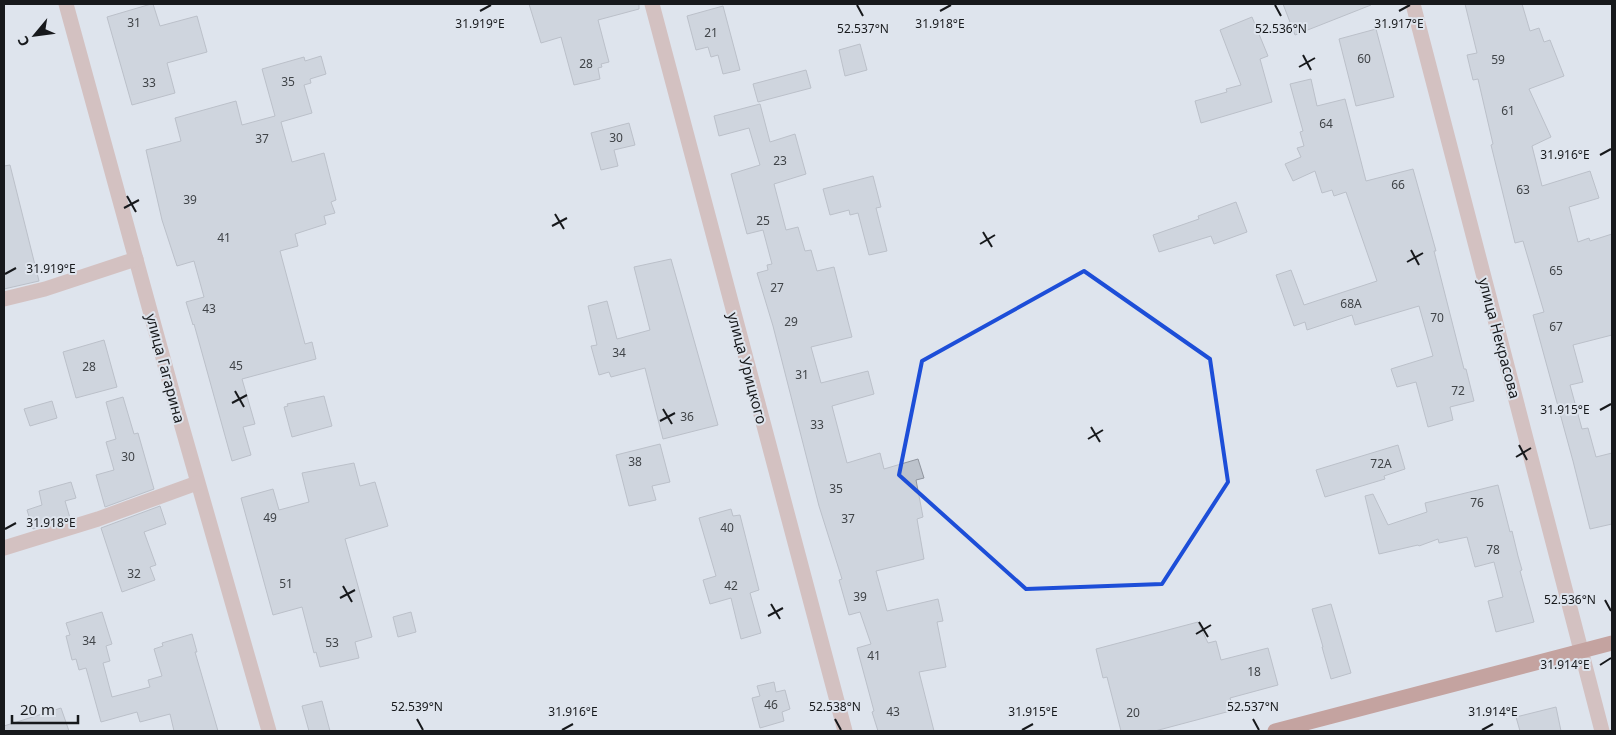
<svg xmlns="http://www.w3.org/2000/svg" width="1616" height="735" font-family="'Noto Sans',sans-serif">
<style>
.building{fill:#bdc3cc;stroke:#90959e}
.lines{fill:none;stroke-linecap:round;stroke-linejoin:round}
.minor{stroke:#c6978c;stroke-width:15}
.major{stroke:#a55443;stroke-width:15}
.marked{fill:none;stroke:#1d4ed8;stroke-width:4;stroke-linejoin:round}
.ticks{fill:none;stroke:#17191c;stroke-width:2}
.labels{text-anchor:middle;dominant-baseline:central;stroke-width:4;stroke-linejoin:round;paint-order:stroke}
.number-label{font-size:12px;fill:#404448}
.street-label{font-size:15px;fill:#17191c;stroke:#dee4ed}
.ticks-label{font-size:12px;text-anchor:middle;fill:#17191c;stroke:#dee4ed;stroke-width:4;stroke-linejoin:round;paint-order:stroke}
</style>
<rect width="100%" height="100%" fill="#dee4ed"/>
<g class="building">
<path d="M 151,4 L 153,4 L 160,26 L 197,16 L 207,52 L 167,63 L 175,93 L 132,105 L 107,17 Z"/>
<path d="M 529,4 L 639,4 L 639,9 L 598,20 L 609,62 L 601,64 L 602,67 L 598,68 L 600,79 L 574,85 L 561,37 L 541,43 Z"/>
<path d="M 1283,4 L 1371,4 L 1371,5 L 1295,35 Z"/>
<path d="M 1465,4 L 1522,4 L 1530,31 L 1539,28 L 1544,42 L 1550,40 L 1564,76 L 1529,89 L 1551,137 L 1532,146 L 1542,186 L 1590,171 L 1599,198 L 1569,207 L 1578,242 L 1589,238 L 1590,241 L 1612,234 L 1612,335 L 1573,345 L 1583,382 L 1570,385 L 1582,429 L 1588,428 L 1596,457 L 1612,453 L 1612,524 L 1590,529 L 1573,461 L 1533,315 L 1544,312 L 1523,241 L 1515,243 L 1491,145 L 1493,144 L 1478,79 L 1473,80 L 1467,55 L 1477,53 Z"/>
<path d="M 723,6 L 740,70 L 723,74 L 718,55 L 711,57 L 708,47 L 696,50 L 687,16 Z"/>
<path d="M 1252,17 L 1268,56 L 1260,59 L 1272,102 L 1201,123 L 1195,101 L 1227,92 L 1226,89 L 1241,85 L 1220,30 Z"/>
<path d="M 1376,29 L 1394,97 L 1356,106 L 1339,39 Z"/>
<path d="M 860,44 L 867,70 L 845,76 L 839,50 Z"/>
<path d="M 321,56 L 326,74 L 310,79 L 311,83 L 304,85 L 312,113 L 281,122 L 292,162 L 324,153 L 336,200 L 331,202 L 335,213 L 324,216 L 326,224 L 295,234 L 298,246 L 280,251 L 305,344 L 312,342 L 316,359 L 242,379 L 255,424 L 243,427 L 251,455 L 232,461 L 194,324 L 193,325 L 186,302 L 204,297 L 194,261 L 177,266 L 162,220 L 146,150 L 181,141 L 175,118 L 236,101 L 242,125 L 275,116 L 262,69 L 304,57 L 305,61 Z"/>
<path d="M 806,70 L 811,88 L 758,102 L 753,84 Z"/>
<path d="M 1311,79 L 1317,106 L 1345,99 L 1366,181 L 1413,169 L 1436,251 L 1434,251 L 1464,369 L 1466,369 L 1474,401 L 1450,407 L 1453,420 L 1428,427 L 1416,382 L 1397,387 L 1391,369 L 1433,356 L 1419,306 L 1355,325 L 1352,315 L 1307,330 L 1305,322 L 1294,326 L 1276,275 L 1291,270 L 1304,305 L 1377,281 L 1346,192 L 1334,196 L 1332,190 L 1322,193 L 1315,171 L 1293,181 L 1285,164 L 1301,157 L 1297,148 L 1304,146 L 1300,132 L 1303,131 L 1290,84 Z"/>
<path d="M 760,104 L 770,142 L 795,134 L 806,174 L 774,184 L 786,230 L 798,227 L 805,251 L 811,250 L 817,271 L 834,267 L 852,337 L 811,347 L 821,383 L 868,371 L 874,394 L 832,406 L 847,463 L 880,453 L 884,469 L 918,459 L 924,478 L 916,480 L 923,517 L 917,519 L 924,559 L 876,571 L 887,611 L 938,599 L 943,621 L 937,622 L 946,667 L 919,672 L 934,731 L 878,731 L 872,712 L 874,711 L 857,648 L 871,644 L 860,612 L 849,615 L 839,580 L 842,579 L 819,506 L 773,326 L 757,273 L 768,270 L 767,265 L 772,264 L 763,230 L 747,234 L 731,174 L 760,165 L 749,128 L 719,136 L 714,116 Z"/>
<path d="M 629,123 L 635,145 L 614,150 L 618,166 L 601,170 L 591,133 Z"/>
<path d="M 10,165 L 39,281 L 4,289 L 4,166 Z"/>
<path d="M 873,176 L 881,207 L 876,208 L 887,251 L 869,255 L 858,213 L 850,215 L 849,210 L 830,215 L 823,189 Z"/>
<path d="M 1236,202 L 1247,232 L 1214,244 L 1211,236 L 1159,252 L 1153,235 L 1199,219 L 1198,216 Z"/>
<path d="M 671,259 L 718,425 L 663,439 L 645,368 L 611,377 L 609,372 L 599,375 L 591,346 L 597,345 L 588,306 L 607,301 L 617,339 L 650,330 L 634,267 Z"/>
<path d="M 104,340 L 117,387 L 76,398 L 63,352 Z"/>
<path d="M 324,396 L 332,426 L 292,437 L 284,407 L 288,406 L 287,404 Z"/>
<path d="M 123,397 L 134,434 L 138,433 L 154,489 L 105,507 L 96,475 L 114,470 L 106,442 L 116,439 L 106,402 Z"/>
<path d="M 52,401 L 57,418 L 30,426 L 24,409 Z"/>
<path d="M 660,444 L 670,482 L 652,486 L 656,500 L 629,506 L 616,455 Z"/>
<path d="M 1398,445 L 1405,469 L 1384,476 L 1385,479 L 1325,497 L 1316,470 Z"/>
<path d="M 354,463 L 360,486 L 375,482 L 388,526 L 345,539 L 372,637 L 355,642 L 359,658 L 320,667 L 316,652 L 314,653 L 302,607 L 273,615 L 241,498 L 273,489 L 279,510 L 309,502 L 302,473 Z"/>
<path d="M 71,482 L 76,498 L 65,501 L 70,518 L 33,529 L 27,510 L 42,505 L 39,491 Z"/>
<path d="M 1498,485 L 1510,532 L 1512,531 L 1518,556 L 1522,570 L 1520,571 L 1534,622 L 1496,632 L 1488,601 L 1503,597 L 1494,562 L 1475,567 L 1467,537 L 1439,543 L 1438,539 L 1419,546 L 1418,545 L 1379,554 L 1365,496 L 1373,494 L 1388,525 L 1427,512 L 1425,503 Z"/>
<path d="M 160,506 L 166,524 L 144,532 L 156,565 L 150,567 L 155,580 L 122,592 L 101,528 Z"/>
<path d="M 731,509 L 733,516 L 740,515 L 759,590 L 750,593 L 761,633 L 741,639 L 731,598 L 710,604 L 703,580 L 716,576 L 699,518 Z"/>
<path d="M 1331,604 L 1351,673 L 1331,679 L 1322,647 L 1323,647 L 1312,609 Z"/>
<path d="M 102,612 L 112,644 L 106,646 L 110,661 L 103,663 L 112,697 L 150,687 L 148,680 L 162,676 L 154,649 L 163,646 L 162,643 L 192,634 L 197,652 L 195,652 L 218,731 L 174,731 L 170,714 L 140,722 L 137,712 L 101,722 L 86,668 L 79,670 L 76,659 L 72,660 L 66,636 L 70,635 L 66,623 Z"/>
<path d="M 411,612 L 416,632 L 398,637 L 393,617 Z"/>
<path d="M 1198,622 L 1208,643 L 1216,641 L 1221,660 L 1268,648 L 1278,685 L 1230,698 L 1234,710 L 1155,731 L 1121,731 L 1107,677 L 1103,678 L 1096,649 Z"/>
<path d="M 774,682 L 776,692 L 785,690 L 790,709 L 782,712 L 784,721 L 760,728 L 752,698 L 760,696 L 757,686 Z"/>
<path d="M 322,701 L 330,731 L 309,731 L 302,706 Z"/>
<path d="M 1556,707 L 1561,731 L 1520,731 L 1516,717 Z"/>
<path d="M 61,708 L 69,731 L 4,731 L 4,726 Z"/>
</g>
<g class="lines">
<g class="minor">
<path d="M 66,4 L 177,409 L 269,731"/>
<path d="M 652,4 L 845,731"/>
<path d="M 1413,4 L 1602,731"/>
<path d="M 4,299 L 45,289 L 136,259"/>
<path d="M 4,548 L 98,519 L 197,483"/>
</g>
<path class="major" d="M 1275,731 L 1612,643"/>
</g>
<path d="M0 0H1616V735H0ZM 1084,271 L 1210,359 L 1228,482 L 1162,584 L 1026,589 L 899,475 L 922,361 Z" fill="#dee4ed" fill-opacity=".55" fill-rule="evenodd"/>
<path class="marked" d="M 1084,271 L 1210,359 L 1228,482 L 1162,584 L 1026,589 L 899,475 L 922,361 Z"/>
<path class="ticks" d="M 857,5 L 863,16M 1275,5 L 1281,16M 480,11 L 491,5M 940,11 L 951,5M 1399,11 L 1410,5M 1303,55 L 1311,70M 1299,67 L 1315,58M 1600,155 L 1611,149M 127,196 L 136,212M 124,208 L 139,200M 555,214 L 564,229M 552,226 L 567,218M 983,232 L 992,247M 980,244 L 995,235M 1411,250 L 1419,265M 1407,262 L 1423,253M 5,274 L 16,268M 235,391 L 244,407M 232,403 L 247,395M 663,409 L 672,424M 1600,410 L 1611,404M 660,421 L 675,413M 1091,427 L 1100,442M 1088,439 L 1103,430M 1519,445 L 1527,460M 1516,457 L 1531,448M 5,529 L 16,523M 343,586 L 352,602M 340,598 L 355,590M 1605,600 L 1611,611M 771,604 L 780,619M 768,616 L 783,608M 1199,622 L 1208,637M 1196,634 L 1211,625M 1600,665 L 1611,658M 417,719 L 423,730M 835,719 L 841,730M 1253,719 L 1259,730M 562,730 L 573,724M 1022,730 L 1033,724M 1482,730 L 1493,724"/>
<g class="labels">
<g class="number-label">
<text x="134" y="22">31</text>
<text x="711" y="32">21</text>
<text x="1364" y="58">60</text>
<text x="1498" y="59">59</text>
<text x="586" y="63">28</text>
<text x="288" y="81">35</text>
<text x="149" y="82">33</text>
<text x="1508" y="110">61</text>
<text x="1326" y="123">64</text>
<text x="616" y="137">30</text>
<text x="262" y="138">37</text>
<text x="780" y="160">23</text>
<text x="1398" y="184">66</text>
<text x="1523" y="189">63</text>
<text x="190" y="199">39</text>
<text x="763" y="220">25</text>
<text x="224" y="237">41</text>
<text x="1556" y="270">65</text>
<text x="777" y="287">27</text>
<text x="1351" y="303">68А</text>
<text x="209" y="308">43</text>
<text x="1437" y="317">70</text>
<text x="791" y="321">29</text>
<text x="1556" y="326">67</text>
<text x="619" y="352">34</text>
<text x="236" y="365">45</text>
<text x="89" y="366">28</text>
<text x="802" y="374">31</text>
<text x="1458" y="390">72</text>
<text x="687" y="416">36</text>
<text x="817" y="424">33</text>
<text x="128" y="456">30</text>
<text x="635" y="461">38</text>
<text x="1381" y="463">72А</text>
<text x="836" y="488">35</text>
<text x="1477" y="502">76</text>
<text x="270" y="517">49</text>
<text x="848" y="518">37</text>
<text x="727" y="527">40</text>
<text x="1493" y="549">78</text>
<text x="134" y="573">32</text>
<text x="286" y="583">51</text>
<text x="731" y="585">42</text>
<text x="860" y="596">39</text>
<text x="89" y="640">34</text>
<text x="332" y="642">53</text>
<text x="874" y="655">41</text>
<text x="1254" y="671">18</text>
<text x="771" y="704">46</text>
<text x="893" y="711">43</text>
<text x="1133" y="712">20</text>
</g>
<g class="street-label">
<text transform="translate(1500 338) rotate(75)">улица Некрасова</text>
<text transform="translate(166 368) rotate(75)">улица Гагарина</text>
<text transform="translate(748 368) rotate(75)">улица Урицкого</text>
</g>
</g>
<g class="ticks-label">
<text x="480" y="28">31.919°E</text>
<text x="940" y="28">31.918°E</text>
<text x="1399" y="28">31.917°E</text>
<text x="863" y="33">52.537°N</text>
<text x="1281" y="33">52.536°N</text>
<text x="1565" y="159">31.916°E</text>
<text x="51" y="273">31.919°E</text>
<text x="1565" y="414">31.915°E</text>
<text x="51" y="527">31.918°E</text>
<text x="1570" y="604">52.536°N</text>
<text x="1565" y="669">31.914°E</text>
<text x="417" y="711">52.539°N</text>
<text x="835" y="711">52.538°N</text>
<text x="1253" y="711">52.537°N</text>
<text x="573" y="716">31.916°E</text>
<text x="1033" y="716">31.915°E</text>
<text x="1493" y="716">31.914°E</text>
</g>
<rect width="1616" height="735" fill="none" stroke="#17191c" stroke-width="10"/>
<g transform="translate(35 35) rotate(241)" stroke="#dee4ed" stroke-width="4" paint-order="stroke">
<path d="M0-4L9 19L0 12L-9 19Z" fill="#17191c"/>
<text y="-8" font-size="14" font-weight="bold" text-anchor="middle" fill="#17191c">С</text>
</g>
<path d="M12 715v8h66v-8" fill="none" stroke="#17191c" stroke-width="2.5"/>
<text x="20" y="715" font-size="15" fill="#17191c" stroke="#dee4ed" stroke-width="4" paint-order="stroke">20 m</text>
</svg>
